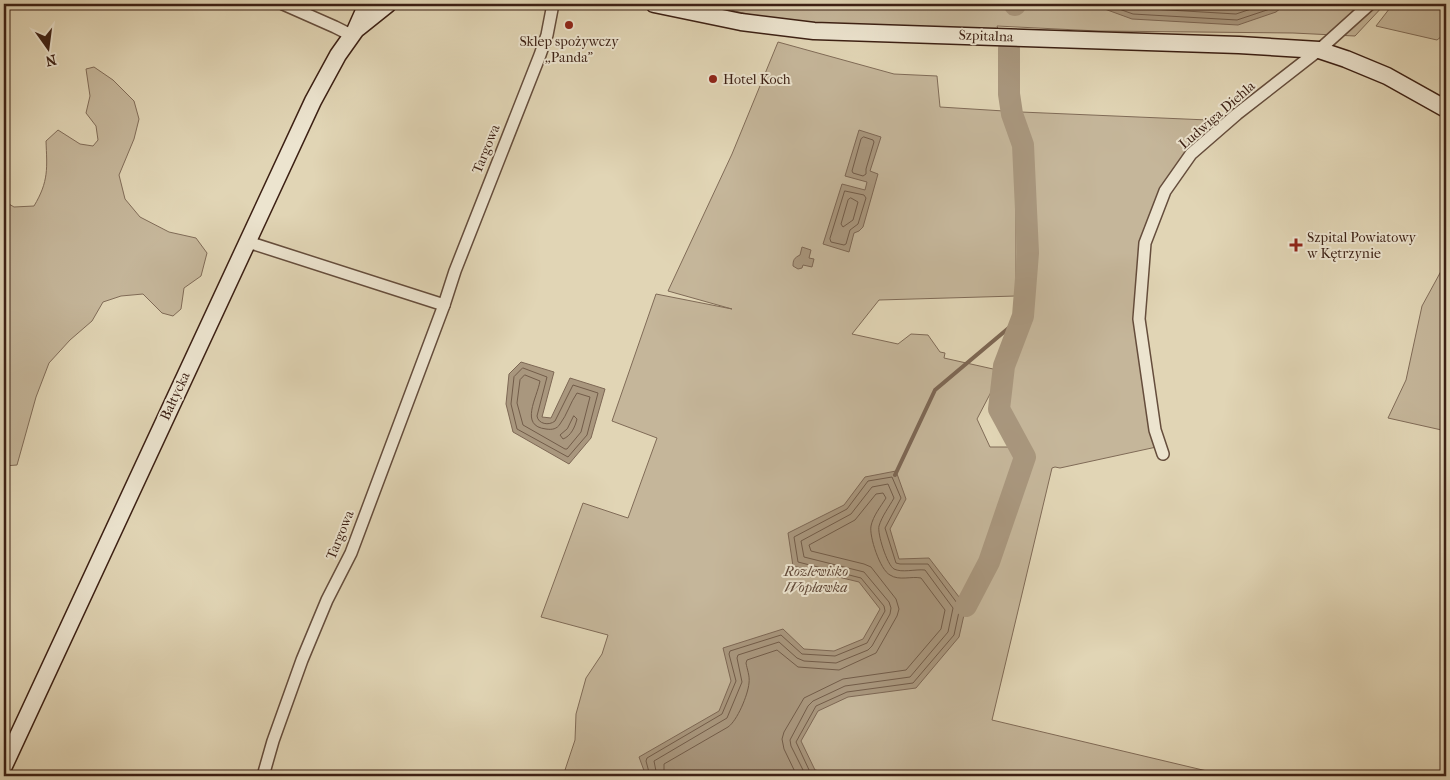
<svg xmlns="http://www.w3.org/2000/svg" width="1450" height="780" font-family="'IM FELL French Canon',serif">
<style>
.green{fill:#c5b69a;stroke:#806b57}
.water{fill:#a9977e;stroke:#7d6754}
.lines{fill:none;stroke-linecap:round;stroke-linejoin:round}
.shore{stroke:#725c49;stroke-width:1}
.stream{stroke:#7d6754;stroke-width:4}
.river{stroke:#a9977e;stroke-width:22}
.street-casing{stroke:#654d3c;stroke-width:14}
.secondary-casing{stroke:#3c2014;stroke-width:19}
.street{stroke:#ece4cf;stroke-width:11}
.secondary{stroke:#ece4cf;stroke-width:16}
.poi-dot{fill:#8f2418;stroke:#ece4cf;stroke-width:2}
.labels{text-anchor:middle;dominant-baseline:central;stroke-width:4;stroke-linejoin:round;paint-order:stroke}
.street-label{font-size:14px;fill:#3c2014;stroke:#ece4cf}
.poi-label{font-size:14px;fill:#3c2014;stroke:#ece4cf;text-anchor:start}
.park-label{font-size:14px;font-style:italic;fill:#5e4636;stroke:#ece4cf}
</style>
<rect width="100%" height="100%" fill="#e1d5b5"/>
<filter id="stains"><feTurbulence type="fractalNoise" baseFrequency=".004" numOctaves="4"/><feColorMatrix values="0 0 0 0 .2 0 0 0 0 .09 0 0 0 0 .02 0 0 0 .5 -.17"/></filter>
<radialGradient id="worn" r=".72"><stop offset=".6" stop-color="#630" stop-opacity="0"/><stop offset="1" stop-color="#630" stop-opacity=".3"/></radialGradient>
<g class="green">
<path d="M 707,4 L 1385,4 L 1355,36 L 1293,33 L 1098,31 L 997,26 L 999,32 L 849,32 L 755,16 Z"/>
<path d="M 1393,4 L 1446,4 L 1446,33 L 1437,40 L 1376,26 Z"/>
<path d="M 778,42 L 894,74 L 937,76 L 940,107 L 1004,111 L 1016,149 L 1016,296 L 879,300 L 852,334 L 898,344 L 911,334 L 928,335 L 940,352 L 945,353 L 944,358 L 1002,371 L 977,419 L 990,447 L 1019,447 L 999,409 L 1004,366 L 1023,316 L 1028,254 L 1023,145 L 1012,114 L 1021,112 L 1208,120 L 1223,132 L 1185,168 L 1149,228 L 1138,296 L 1161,446 L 1060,468 L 1055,467 L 1052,468 L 992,720 L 1228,776 L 563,776 L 575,740 L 576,714 L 586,678 L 602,654 L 608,635 L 541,617 L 583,503 L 628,518 L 657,438 L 612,421 L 656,294 L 732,309 L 668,291 L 732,154 Z"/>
<path d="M 94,67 L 113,80 L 134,101 L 139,119 L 134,139 L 119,175 L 125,199 L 140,217 L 169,232 L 196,238 L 207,253 L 201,276 L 184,288 L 181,309 L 173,316 L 162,313 L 143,294 L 121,296 L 103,302 L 92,321 L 70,340 L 49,363 L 36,397 L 17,465 L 4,466 L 4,201 L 14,207 L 34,206 C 49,181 47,168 46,141 L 58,130 L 80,144 L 93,146 L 98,140 L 96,126 L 86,113 L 90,96 L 86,69 Z"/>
<path d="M 1446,262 L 1446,431 L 1388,418 L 1406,380 L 1422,306 Z"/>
</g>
<g class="water">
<path d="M 1091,4 L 1286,4 L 1276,12 L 1238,25 L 1132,19 Z"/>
<path d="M 859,130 L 881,137 L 870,171 L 878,174 L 863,227 L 859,231 L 854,233 L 849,252 L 823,244 L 842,184 L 865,190 L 867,182 L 845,176 Z"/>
<path d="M 802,247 L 811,250 L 809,258 L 814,259 L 812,267 L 803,265 L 802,268 L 798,269 L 793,266 C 793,260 794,258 800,255 Z"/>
<path d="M 521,362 L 554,372 L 542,417 L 551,418 L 570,378 L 605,389 L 591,438 L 569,464 L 513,432 L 506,404 L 509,374 Z"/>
<path d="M 896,471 L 906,499 L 890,529 L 899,559 L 929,558 L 966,606 L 959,637 L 916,688 L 848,697 L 818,711 L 801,741 L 815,770 L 844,776 L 646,776 L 639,757 L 719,711 L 731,681 L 723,648 L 783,629 L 804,649 L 834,651 L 863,639 L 880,609 L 859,582 L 793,566 L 788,533 L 844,505 L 865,477 Z"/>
</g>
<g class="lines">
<g class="shore">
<path d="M 1105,4 L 1133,14 L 1237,20 L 1273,8 L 1278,4"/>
<path d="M 1124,4 L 1135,8 L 1236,14 L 1266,4"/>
<path d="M 1182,4 L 1234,7 L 1243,4"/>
<path d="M 864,137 L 873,140 L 874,142 L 866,169 L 866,174 L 863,176 L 853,173 L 852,171 L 861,139 Z"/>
<path d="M 845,191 L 864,195 L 866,198 L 858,224 L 850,230 L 846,244 L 844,245 L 831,242 L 830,239 Z"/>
<path d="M 851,198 L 858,202 L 853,220 L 843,227 L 841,224 L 848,200 Z"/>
<path d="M 523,368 L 547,377 L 537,416 C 538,424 549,426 555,421 L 573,385 L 598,393 L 587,435 L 568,457 L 517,429 L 511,404 L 514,377 Z"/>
<path d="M 525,375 L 540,381 C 537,398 519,426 546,429 C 552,430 557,429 560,424 C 567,415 570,403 577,393 L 590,397 L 581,432 L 567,449 L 565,449 L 523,425 L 517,403 L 520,380 Z"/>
<path d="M 574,416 L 577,419 C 575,427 571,436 563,439 L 560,435 L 567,429 Z"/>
<path d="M 650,776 L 646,761 L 647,758 L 722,714 L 736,681 L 729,654 L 730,651 L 781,635 L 802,654 L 835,656 L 867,643 L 885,611 L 884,606 L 861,578 L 798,562 L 794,537 L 847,509 L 868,481 L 892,477 L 901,498 L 885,528 L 896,563 L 900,564 L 928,564 L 960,607 L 954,635 L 913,683 L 847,692 L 816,706 L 796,742 L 810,772 L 821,776"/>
<path d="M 657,776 L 654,761 L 727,718 L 742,682 L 737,658 L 738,655 L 779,642 L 797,658 L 804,661 L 836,663 L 868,650 L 872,646 L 890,614 L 891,608 L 889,602 L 864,572 L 804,557 L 801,541 L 851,514 L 872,487 L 888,484 L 894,498 C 889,507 882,516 879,526 C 877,533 887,565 894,569 C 902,573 915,569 925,570 L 953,608 L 948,632 L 910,677 L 845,686 L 813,701 L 808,706 L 790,740 L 791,746 L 806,776"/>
<path d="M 664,776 L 664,764 L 728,727 C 737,721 748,695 749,683 C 750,676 747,669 746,663 L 747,660 L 777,650 L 798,667 L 839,670 L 876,653 L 897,616 L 899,609 L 896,599 L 871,567 L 864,564 L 811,551 L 809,545 L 855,520 L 876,494 L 883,493 L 886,498 C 881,506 873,516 871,526 C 869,536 880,570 890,575 C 899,581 911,576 921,578 L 945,610 L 941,629 L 906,670 L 843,679 L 804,698 L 784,732 L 782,739 L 784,749 L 797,776"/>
</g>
<path class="stream" d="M 895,475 L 935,390 L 1023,316"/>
<g class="river">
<path d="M 1015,5 L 1015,4"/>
<path d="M 966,606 L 989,562 L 1025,457 L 999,409 L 1004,366 L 1023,316 L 1028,253 L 1023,145 L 1012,114 L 1009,94 L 1009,49"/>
</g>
<g class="street-casing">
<g id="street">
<path d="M 283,4 L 335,27 L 351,35"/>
<path d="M 248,242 L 444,305 L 455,271 L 540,55 L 547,35 L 553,4"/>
<path d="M 1163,454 L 1155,430 L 1139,319 L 1145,243 L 1165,191 L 1191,154 L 1237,114 L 1319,50 L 1370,4"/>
<path d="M 263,776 L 273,741 L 302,660 L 327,600 L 351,553 L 444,305"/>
</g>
</g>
<g class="secondary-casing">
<g id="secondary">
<path d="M 654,4 L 741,22 L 814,31 L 1239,45 L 1319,50 L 1346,59 L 1387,76 L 1446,109"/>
<path d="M 358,28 L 388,4"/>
<path d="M 4,766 L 313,101 L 338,55 L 355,31 L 367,4"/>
</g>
</g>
<use href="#street" class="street"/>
<use href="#secondary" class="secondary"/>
</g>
<g class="poi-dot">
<circle cx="569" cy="25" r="5"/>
<circle cx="713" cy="79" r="5"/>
<path d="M1293.5 237.5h5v5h5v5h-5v5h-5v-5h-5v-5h5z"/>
</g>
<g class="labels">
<g class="street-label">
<text transform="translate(986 36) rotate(2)">Szpitalna</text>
<text transform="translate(1217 115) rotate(-41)">Ludwiga Diehla</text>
<text transform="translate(486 149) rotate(-68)">Targowa</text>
<text transform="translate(175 396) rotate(-65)">Bałtycka</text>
<text transform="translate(340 535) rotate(-68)">Targowa</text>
</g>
<g class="poi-label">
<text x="569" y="41" text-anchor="middle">Sklep spożywczy<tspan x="569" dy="16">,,Panda"</tspan></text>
<text x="723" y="79">Hotel Koch</text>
<text x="1307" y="237">Szpital Powiatowy<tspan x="1307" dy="16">w Kętrzynie</tspan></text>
</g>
<g class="park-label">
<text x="816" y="571">Rozlewisko<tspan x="816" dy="16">Wopławka</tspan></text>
</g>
</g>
<rect width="1450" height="780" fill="none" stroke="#e1d5b5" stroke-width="20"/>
<rect x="5" y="5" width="1440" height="770" fill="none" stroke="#3c2014" stroke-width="2.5"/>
<rect x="10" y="10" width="1430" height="760" fill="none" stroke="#3c2014"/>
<g transform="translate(48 48) rotate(166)" stroke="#ece4cf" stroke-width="4" paint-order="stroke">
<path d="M0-4L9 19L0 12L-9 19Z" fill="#3c2014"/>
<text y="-8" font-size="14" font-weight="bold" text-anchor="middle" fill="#3c2014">N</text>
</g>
<rect width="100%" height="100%" filter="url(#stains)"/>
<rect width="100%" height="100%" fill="url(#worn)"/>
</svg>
